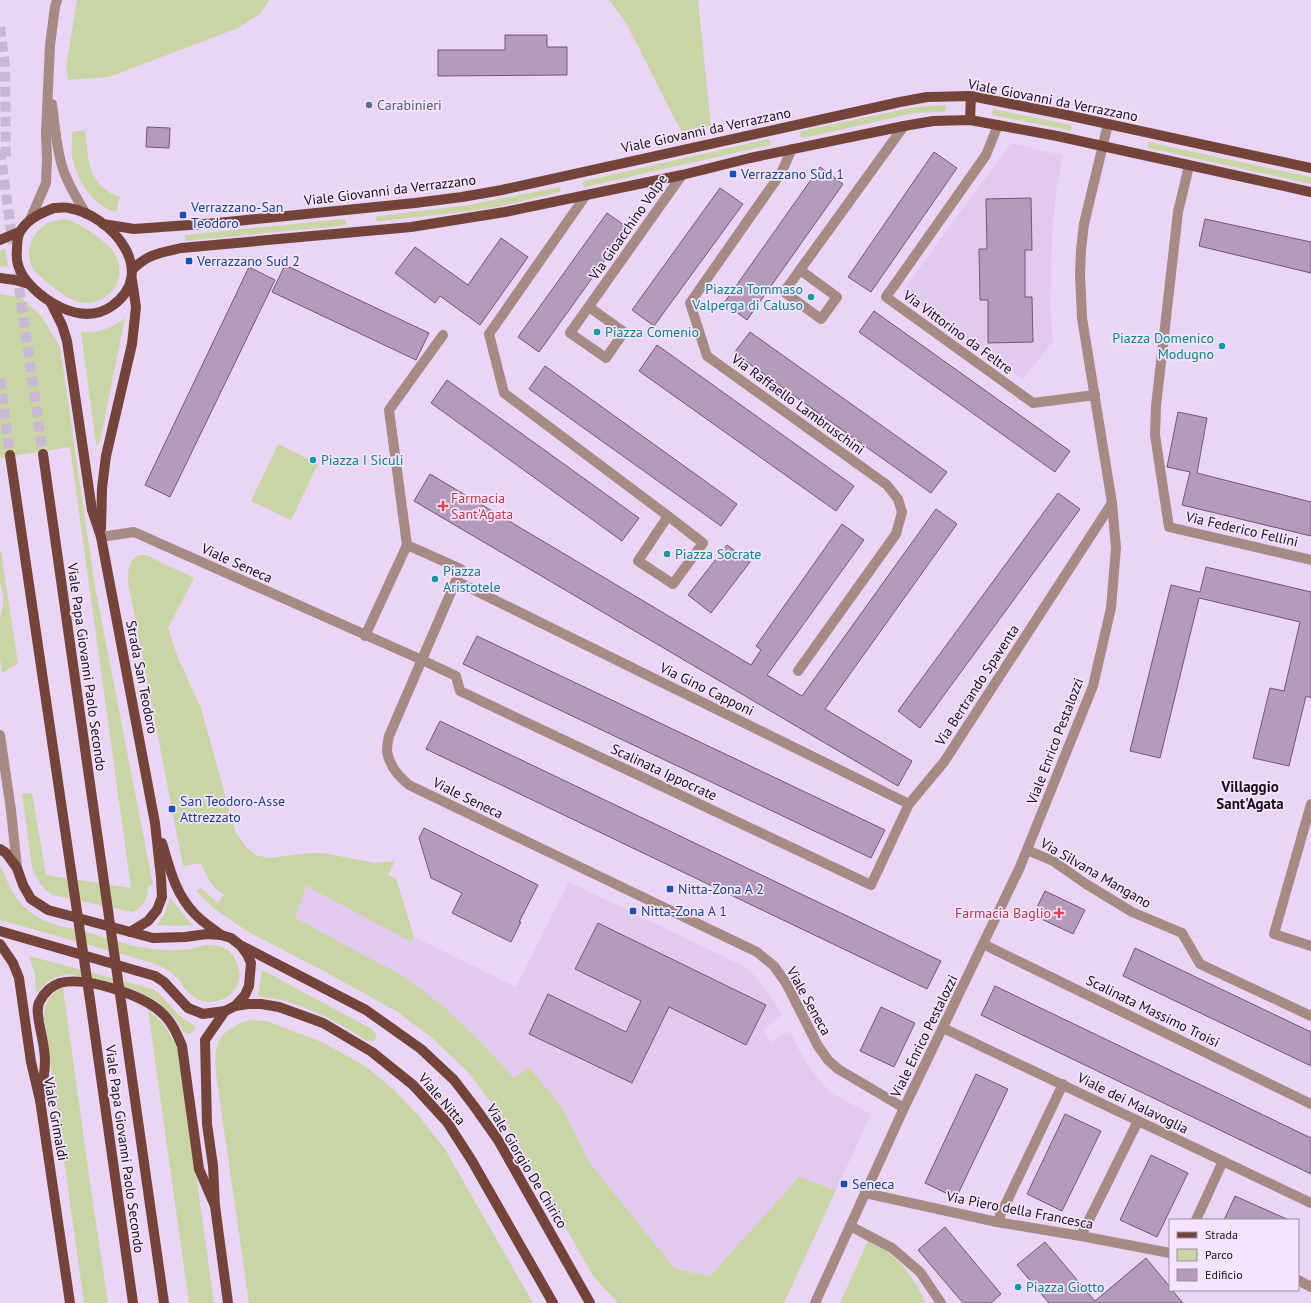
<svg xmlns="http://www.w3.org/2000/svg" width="1311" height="1303" font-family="'PT Sans',sans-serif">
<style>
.built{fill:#e2c9f0}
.green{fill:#c9d5a5}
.building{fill:#b39bb9;stroke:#6f5975}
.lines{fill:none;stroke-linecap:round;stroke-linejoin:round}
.major-tunnel{stroke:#cab7d5;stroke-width:10;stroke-dasharray:10 5;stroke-linecap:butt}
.minor{stroke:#a68a83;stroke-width:10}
.major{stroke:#74443a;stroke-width:10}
.service-dot{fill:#5c6f8a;stroke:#f5e4ff;stroke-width:1.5}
.transit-dot{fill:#1a4fb4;stroke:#f5e4ff;stroke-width:1.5}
.culture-dot{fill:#0f9aa8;stroke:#f5e4ff;stroke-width:1.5}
.health-dot{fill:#e0444e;stroke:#f5e4ff;stroke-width:1.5}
.labels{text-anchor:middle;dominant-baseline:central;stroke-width:3.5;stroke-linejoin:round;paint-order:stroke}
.street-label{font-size:14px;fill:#160e19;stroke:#f5e4ff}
.service-label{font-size:14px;fill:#4e5e75;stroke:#f5e4ff;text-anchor:start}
.transit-label{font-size:14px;fill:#164399;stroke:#f5e4ff;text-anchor:start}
.culture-label{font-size:14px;fill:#0d838f;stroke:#f5e4ff;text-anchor:start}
.health-label{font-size:14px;fill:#be3a42;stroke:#f5e4ff;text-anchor:start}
.neighbourhood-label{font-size:15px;font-weight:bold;fill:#160e19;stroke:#f5e4ff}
</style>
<rect width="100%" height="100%" fill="#ead5f6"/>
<g class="built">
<path d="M 1011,143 L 1063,155 L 1056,192 L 1052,235 L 1050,306 L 1053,341 L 1023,379 L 902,292 Z"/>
<path d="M 569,882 L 743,966 L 753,974 L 769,994 L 782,1014 L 763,1031 L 772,1042 L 790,1030 L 799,1050 L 812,1072 L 831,1093 L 871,1114 L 836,1190 L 799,1177 L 710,1276 L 675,1269 L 589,1162 L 563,1109 L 529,1067 L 514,1078 L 434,1028 L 220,901 L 306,886 L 411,942 L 414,937 L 516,987 Z"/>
</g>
<g class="green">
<path d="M 77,0 L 269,0 L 260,14 L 238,28 L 109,77 L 68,80 L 66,67 Z"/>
<path d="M 608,0 L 698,0 L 711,126 L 681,131 L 626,23 L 611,2 Z"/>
<path d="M 945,105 L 947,107 L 945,112 L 914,113 L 804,138 L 801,137 L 800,135 L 801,131 L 915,107 Z"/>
<path d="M 993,109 L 1071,125 L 1071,130 L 1068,130 L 992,115 Z"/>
<path d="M 85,130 C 88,159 88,187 120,197 L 116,212 C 92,206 77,180 72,157 C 71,149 72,140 72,132 Z"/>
<path d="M 768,139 L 771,141 L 770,145 L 585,187 L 582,184 L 584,181 Z"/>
<path d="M 1148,142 L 1311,177 L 1311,184 L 1149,148 L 1148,146 Z"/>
<path d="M 559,187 L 561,190 L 560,192 L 501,206 L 470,211 L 381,221 L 377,221 L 376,220 L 376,217 L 379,216 L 469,205 Z"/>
<path d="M 66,219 C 78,222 106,241 113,251 C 127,271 117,297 93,302 C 88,303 81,303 75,301 C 66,297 36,276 32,267 C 24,249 33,229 51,222 C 55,220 61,220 66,219 Z"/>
<path d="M 343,219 L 346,220 L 346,224 L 340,226 L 185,241 L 185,235 Z"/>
<path d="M 5,249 L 8,267 L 0,266 L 0,251 Z"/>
<path d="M 0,294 L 22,298 L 42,317 L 60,347 L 95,587 L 153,885 L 148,886 C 148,899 144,906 133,912 L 52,895 L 46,890 L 41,885 L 32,868 L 22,794 L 32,793 L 46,875 L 131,888 L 70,447 L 0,458 Z"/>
<path d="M 125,318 L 100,441 L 98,445 L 96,445 L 81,332 C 97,333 112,329 125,318 Z"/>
<path d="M 278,444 L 318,464 L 291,520 L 251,501 Z"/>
<path d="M 0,551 L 1,551 L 18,664 L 2,673 L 0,657 L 0,620 L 3,604 L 3,594 L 0,583 Z"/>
<path d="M 139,555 L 146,555 L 194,578 L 168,628 L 178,658 L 201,708 L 235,831 L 245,846 L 255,855 L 269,858 L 308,853 L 323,853 L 375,863 L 395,861 L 388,875 L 396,878 L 414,937 L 411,942 L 306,886 L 295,918 L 405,977 L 443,1006 L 476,1037 L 514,1078 L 529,1067 L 563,1109 L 589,1162 L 675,1269 L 710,1276 L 799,1177 L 836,1190 L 784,1303 L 618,1303 L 593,1276 L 506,1122 L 467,1071 L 431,1037 L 396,1011 L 320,969 L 247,931 L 215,909 L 196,891 L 201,888 L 218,903 L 224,895 C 212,887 206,876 201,863 L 183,866 L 128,582 C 128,571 128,560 139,555 Z"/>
<path d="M 0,866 L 2,868 C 8,886 18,905 34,915 C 49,925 69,928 86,932 C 114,940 142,951 171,950 C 179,950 188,950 195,948 C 201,946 207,944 213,945 C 226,946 235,954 238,967 C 239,971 240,975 239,979 C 238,987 232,994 225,998 C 212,1005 197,1003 187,991 C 183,987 181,981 176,977 C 170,970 161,967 153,963 L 0,920 Z"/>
<path d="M 170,898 L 192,925 L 174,926 L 157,925 L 165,913 Z"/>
<path d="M 29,956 L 153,989 C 164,996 170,1007 180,1016 C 185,1020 192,1023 196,1028 L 193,1032 L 188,1034 L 184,1032 L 175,1018 L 158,1002 L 137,991 L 107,981 L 67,974 L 54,978 L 45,984 L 36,994 L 35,974 Z"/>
<path d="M 262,970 L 372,1029 L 376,1034 L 376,1039 L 372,1041 L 367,1041 C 342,1024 315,1010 286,1001 C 277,999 268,998 258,996 Z"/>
<path d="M 63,988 L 92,1197 L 108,1303 L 84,1303 L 44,1016 C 45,1003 50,992 63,988 Z"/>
<path d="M 148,1010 C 166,1025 169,1031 179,1053 L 214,1303 L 189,1303 Z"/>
<path d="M 249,1020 L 267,1021 L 322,1042 L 365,1066 L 393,1089 L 419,1116 L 446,1151 L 533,1303 L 249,1303 L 216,1074 C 214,1042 217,1032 249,1020 Z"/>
<path d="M 868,1241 C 874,1245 881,1248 887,1252 C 905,1264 917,1285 926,1303 L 840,1303 Z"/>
</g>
<g class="building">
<path d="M 505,35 L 547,35 L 547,47 L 567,47 L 567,75 L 438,76 L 438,50 L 505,50 Z"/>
<path d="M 147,127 L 170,128 L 169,148 L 146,147 Z"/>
<path d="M 934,152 L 957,168 L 871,292 L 848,277 Z"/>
<path d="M 820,167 L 843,184 L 747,320 L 724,303 Z"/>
<path d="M 720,188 L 743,204 L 654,326 L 632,310 Z"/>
<path d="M 1031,198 L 1032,250 L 1025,250 L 1025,297 L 1032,297 L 1033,342 L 988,343 L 988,300 L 980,300 L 979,249 L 987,249 L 986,199 Z"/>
<path d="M 607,213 L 628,228 L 539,352 L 518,337 Z"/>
<path d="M 1205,219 L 1311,242 L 1311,273 L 1199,246 Z"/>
<path d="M 501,238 L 528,257 L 480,325 L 440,296 L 435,303 L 395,273 L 415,247 L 468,285 Z"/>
<path d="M 285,265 L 429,333 L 416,360 L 272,292 Z"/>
<path d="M 249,267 L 275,280 L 170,497 L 145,485 Z"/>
<path d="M 874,311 L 1070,451 L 1055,472 L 859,332 Z"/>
<path d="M 750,332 L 947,472 L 931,493 L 734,353 Z"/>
<path d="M 657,345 L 854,486 L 836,511 L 639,371 Z"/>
<path d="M 545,366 L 737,504 L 721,526 L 529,389 Z"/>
<path d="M 447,380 L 639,518 L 622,541 L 431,403 Z"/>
<path d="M 1178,412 L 1207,418 L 1197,473 L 1311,502 L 1311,536 L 1182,505 L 1190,472 L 1167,467 Z"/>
<path d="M 430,474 L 751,665 L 761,650 L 756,646 L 842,524 L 864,540 L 767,675 L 802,696 L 936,509 L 957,524 L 825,709 L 912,761 L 898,786 L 414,501 Z"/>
<path d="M 1058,493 L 1080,509 L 920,728 L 898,711 Z"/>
<path d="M 727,545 L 750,562 L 711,613 L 688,595 Z"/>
<path d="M 1206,567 L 1311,592 L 1311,698 L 1306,696 L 1289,766 L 1253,758 L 1270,688 L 1284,691 L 1300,622 L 1199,598 L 1160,758 L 1130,751 L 1171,585 L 1200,592 Z"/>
<path d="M 477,636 L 885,830 L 871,858 L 463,664 Z"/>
<path d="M 440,721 L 941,961 L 927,989 L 426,749 Z"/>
<path d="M 424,828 L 538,885 L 519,922 L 521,922 L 511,942 L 452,913 L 462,893 L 431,878 L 419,838 Z"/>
<path d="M 1045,891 L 1085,910 L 1073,934 L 1033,915 Z"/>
<path d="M 598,923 L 766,1005 L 746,1045 L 669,1007 L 632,1083 L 529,1034 L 548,994 L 626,1032 L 641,1001 L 575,969 Z"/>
<path d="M 1135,948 L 1311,1032 L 1311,1066 L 1123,976 Z"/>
<path d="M 995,986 L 1311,1138 L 1311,1174 L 981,1015 Z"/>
<path d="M 881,1007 L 915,1023 L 894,1067 L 860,1051 Z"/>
<path d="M 976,1074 L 1008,1089 L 956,1198 L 925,1183 Z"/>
<path d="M 1065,1114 L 1101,1131 L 1062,1211 L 1027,1194 Z"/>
<path d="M 1151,1155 L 1188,1173 L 1157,1237 L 1120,1220 Z"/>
<path d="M 1235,1196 L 1289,1220 L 1224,1220 Z"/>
<path d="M 945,1227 L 1001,1294 L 991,1303 L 963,1303 L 918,1250 Z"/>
<path d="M 1045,1242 L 1095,1301 L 1146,1258 L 1170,1287 L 1170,1290 L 1172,1290 L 1183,1303 L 1049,1303 L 1017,1265 Z"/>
</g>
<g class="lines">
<g class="major-tunnel">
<path d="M 0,27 L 5,66 L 6,159"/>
<path d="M 0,150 L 13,244"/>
<path d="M 17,273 L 43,454"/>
<path d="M 0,379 L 10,455"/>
</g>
<g class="minor">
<path d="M 52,104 C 55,125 56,148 63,169 C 68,185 78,200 86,214"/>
<path d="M 998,125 L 986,155 L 886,297 L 1033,403 L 1095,395"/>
<path d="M 792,149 L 781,173 L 690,303 L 707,356 L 887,485 L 898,499 L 902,512 L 896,534 L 798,671"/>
<path d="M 1189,166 L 1178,212 L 1156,406 L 1155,435 L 1169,527 L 1311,560"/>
<path d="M 586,195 L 489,334 L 504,393 L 668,516 L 638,561 L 673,584 L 703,543 L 668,516"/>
<path d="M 30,220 L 46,183 L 47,159 L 46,133 L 50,45 L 55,7 L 57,0"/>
<path d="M 800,270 L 837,297 L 821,319 L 784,292 L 904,126"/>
<path d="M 589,307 L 624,332 L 606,358 L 570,333 L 597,295 L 682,175"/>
<path d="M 101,537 L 134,532 L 422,660 L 456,676 L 460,691 L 871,885 L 909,804 L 944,762 L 1112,503"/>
<path d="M 407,545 L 389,410 L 443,335"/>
<path d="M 456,581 L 909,804"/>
<path d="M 365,636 L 407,545 L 461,569 L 389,736 C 388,740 387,746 387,751 C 389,766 398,776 409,785 L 757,952 L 774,966 L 786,983 L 818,1046 L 828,1060 L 838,1069 L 904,1108"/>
<path d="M 0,735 L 11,810 L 17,868"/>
<path d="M 1311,804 L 1274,934 L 1311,946"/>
<path d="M 1027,850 L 1053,861 L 1086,884 L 1132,912 L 1182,933 L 1200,964 L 1311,1016"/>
<path d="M 983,944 L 1311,1104"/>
<path d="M 943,1028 L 1311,1203"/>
<path d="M 865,1193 L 997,1222 L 1081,1236 L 1170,1253"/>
<path d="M 1196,1220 L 1223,1161"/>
<path d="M 997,1222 L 1063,1084"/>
<path d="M 850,1226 L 892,1248 L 920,1272 L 941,1303"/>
<path d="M 1081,1236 L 1138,1121"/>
<path d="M 1298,1280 L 1311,1287"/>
<path d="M 815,1303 L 904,1108 L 1020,867 L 1093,686 L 1111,608 L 1116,548 L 1112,503 L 1082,318 L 1080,274 L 1081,250 L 1084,224 L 1108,124"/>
</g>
<g class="major">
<path d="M 970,120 L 971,96"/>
<path d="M 54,208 C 59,208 65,207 69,208 C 111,215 160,272 112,306 C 82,327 40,301 23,276 C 18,268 16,258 17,250 C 17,244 17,237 20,232 C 27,219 41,213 54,208 Z"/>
<path d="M 103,224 L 134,229 L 217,223 L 415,203 L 462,197 L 502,190 L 900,102 L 927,97 L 971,96 L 1062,114 L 1311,168"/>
<path d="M 0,240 L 19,232"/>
<path d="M 133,269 C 148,254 160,253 181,248 L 411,227 L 505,212 L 682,175 L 750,158 L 904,126 L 933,121 L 970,120 L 1057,136 L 1311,192"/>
<path d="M 0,278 L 15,280 L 29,284"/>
<path d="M 51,303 L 62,325 L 67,341 L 92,510 L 101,537 L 155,823 L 161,878 L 162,897 L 157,910 L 148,921 L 130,932"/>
<path d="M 43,454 L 164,1303"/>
<path d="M 10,455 L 90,1000 L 133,1303"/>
<path d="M 101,529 L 102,488 L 106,456 L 132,344 L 136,307 L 132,280"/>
<path d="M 162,843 C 170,869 175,893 194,913 C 201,921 212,928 221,935"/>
<path d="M 0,849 L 6,853 L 17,868 L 23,885 L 31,899 L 48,910 L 153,938 L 185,937 L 207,934 L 221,935 L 231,938 L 240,945 L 247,954 L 251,963 L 249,986 L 245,995 L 235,1006 L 225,1011 L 203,1014 L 188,1008 L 164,982 L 155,976 L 0,931"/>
<path d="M 0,944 L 13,963 L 19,978 L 31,1062 L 40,1100 L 70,1303"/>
<path d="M 242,946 L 366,1010 L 421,1049 L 454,1080 L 474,1106 L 498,1140 L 590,1303"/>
<path d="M 235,1006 L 248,1004 L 261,1004 L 279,1007 L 323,1023 L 372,1052 L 413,1085 L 447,1122 L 472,1161 L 553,1303"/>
<path d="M 225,1011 L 205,1040 L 207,1124 L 213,1166 L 215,1206 L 228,1303"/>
<path d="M 40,1100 C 42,1087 45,1074 45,1061 C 45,1048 41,1034 39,1022 C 38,1015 36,1007 40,1001 C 44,993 51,986 60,983 C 86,976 143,995 162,1013 C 172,1022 177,1034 182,1046 L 199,1169 L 215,1206"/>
</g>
</g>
<circle class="service-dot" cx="369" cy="105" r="4"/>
<g class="transit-dot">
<rect x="729" y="170" width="8" height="8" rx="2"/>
<rect x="179" y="211" width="8" height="8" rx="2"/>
<rect x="185" y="257" width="8" height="8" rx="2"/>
<rect x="168" y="805" width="8" height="8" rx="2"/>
<rect x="666" y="885" width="8" height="8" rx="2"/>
<rect x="629" y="907" width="8" height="8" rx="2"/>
<rect x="840" y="1180" width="8" height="8" rx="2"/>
</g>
<g class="culture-dot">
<circle cx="811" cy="297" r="4"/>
<circle cx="597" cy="332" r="4"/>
<circle cx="1222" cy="346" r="4"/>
<circle cx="313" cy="460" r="4"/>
<circle cx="667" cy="554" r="4"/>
<circle cx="435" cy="579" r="4"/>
<circle cx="1018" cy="1287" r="4"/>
</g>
<g class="health-dot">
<path d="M441 500h4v4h4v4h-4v4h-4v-4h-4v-4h4z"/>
<path d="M1057 907h4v4h4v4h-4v4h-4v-4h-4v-4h4z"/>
</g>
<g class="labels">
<g class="street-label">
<text transform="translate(1053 100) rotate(11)">Viale Giovanni da Verrazzano</text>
<text transform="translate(706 130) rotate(-12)">Viale Giovanni da Verrazzano</text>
<text transform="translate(390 190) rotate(-7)">Viale Giovanni da Verrazzano</text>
<text transform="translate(628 227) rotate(-55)">Via Gioacchino Volpe</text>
<text transform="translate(958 332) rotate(36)">Via Vittorino da Feltre</text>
<text transform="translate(798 404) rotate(36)">Via Raffaello Lambruschini</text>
<text transform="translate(1242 529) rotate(13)">Via Federico Fellini</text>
<text transform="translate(237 563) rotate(24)">Viale Seneca</text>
<text transform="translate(87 667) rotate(82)">Viale Papa Giovanni Paolo Secondo</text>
<text transform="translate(142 677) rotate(79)">Strada San Teodoro</text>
<text transform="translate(977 685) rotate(-57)">Via Bertrando Spaventa</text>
<text transform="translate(707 689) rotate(26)">Via Gino Capponi</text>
<text transform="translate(1055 741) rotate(-69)">Viale Enrico Pestalozzi</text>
<text transform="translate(664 772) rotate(25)">Scalinata Ippocrate</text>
<text transform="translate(468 798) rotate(26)">Viale Seneca</text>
<text transform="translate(1096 873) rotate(30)">Via Silvana Mangano</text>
<text transform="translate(809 1001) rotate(61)">Viale Seneca</text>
<text transform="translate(1153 1011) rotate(26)">Scalinata Massimo Troisi</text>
<text transform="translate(924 1036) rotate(-64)">Viale Enrico Pestalozzi</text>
<text transform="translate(442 1099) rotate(49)">Viale Nitta</text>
<text transform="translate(1133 1103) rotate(26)">Viale dei Malavoglia</text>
<text transform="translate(56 1119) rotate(80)">Viale Grimaldi</text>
<text transform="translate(125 1149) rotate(82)">Viale Papa Giovanni Paolo Secondo</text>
<text transform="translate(527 1166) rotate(59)">Viale Giorgio De Chirico</text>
<text transform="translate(1020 1210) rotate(11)">Via Piero della Francesca</text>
</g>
<g class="service-label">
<text x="377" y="105">Carabinieri</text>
</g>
<g class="transit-label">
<text x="741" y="174">Verrazzano Sud 1</text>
<text x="191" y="207">Verrazzano-San<tspan x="191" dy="16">Teodoro</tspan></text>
<text x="197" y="261">Verrazzano Sud 2</text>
<text x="180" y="801">San Teodoro-Asse<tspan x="180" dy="16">Attrezzato</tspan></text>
<text x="678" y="889">Nitta-Zona A 2</text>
<text x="641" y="911">Nitta-Zona A 1</text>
<text x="852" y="1184">Seneca</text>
</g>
<g class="culture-label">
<text x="803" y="289" text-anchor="end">Piazza Tommaso<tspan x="803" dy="16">Valperga di Caluso</tspan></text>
<text x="605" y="332">Piazza Comenio</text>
<text x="1214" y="338" text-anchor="end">Piazza Domenico<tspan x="1214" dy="16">Modugno</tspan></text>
<text x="321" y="460">Piazza I Siculi</text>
<text x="675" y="554">Piazza Socrate</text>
<text x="443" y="571">Piazza<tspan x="443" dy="16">Aristotele</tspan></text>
<text x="1026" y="1287">Piazza Giotto</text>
</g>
<g class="health-label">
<text x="451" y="498">Farmacia<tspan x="451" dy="16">Sant'Agata</tspan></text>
<text x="1051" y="913" text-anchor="end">Farmacia Baglio</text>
</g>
<g class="neighbourhood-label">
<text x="1250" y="786">Villaggio<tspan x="1250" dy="17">Sant'Agata</tspan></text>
</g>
</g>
<rect x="1169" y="1219" width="130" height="72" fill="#f5e4ff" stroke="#9c8ea3"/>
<rect x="1177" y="1232" width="20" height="6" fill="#74443a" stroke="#9c8ea3"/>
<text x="1205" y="1239" font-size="12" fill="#160e19">Strada</text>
<rect x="1177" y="1249" width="20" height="12" fill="#c9d5a5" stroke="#9c8ea3"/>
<text x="1205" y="1259" font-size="12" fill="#160e19">Parco</text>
<rect x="1177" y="1269" width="20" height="12" fill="#b39bb9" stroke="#9c8ea3"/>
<text x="1205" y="1279" font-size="12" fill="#160e19">Edificio</text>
</svg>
